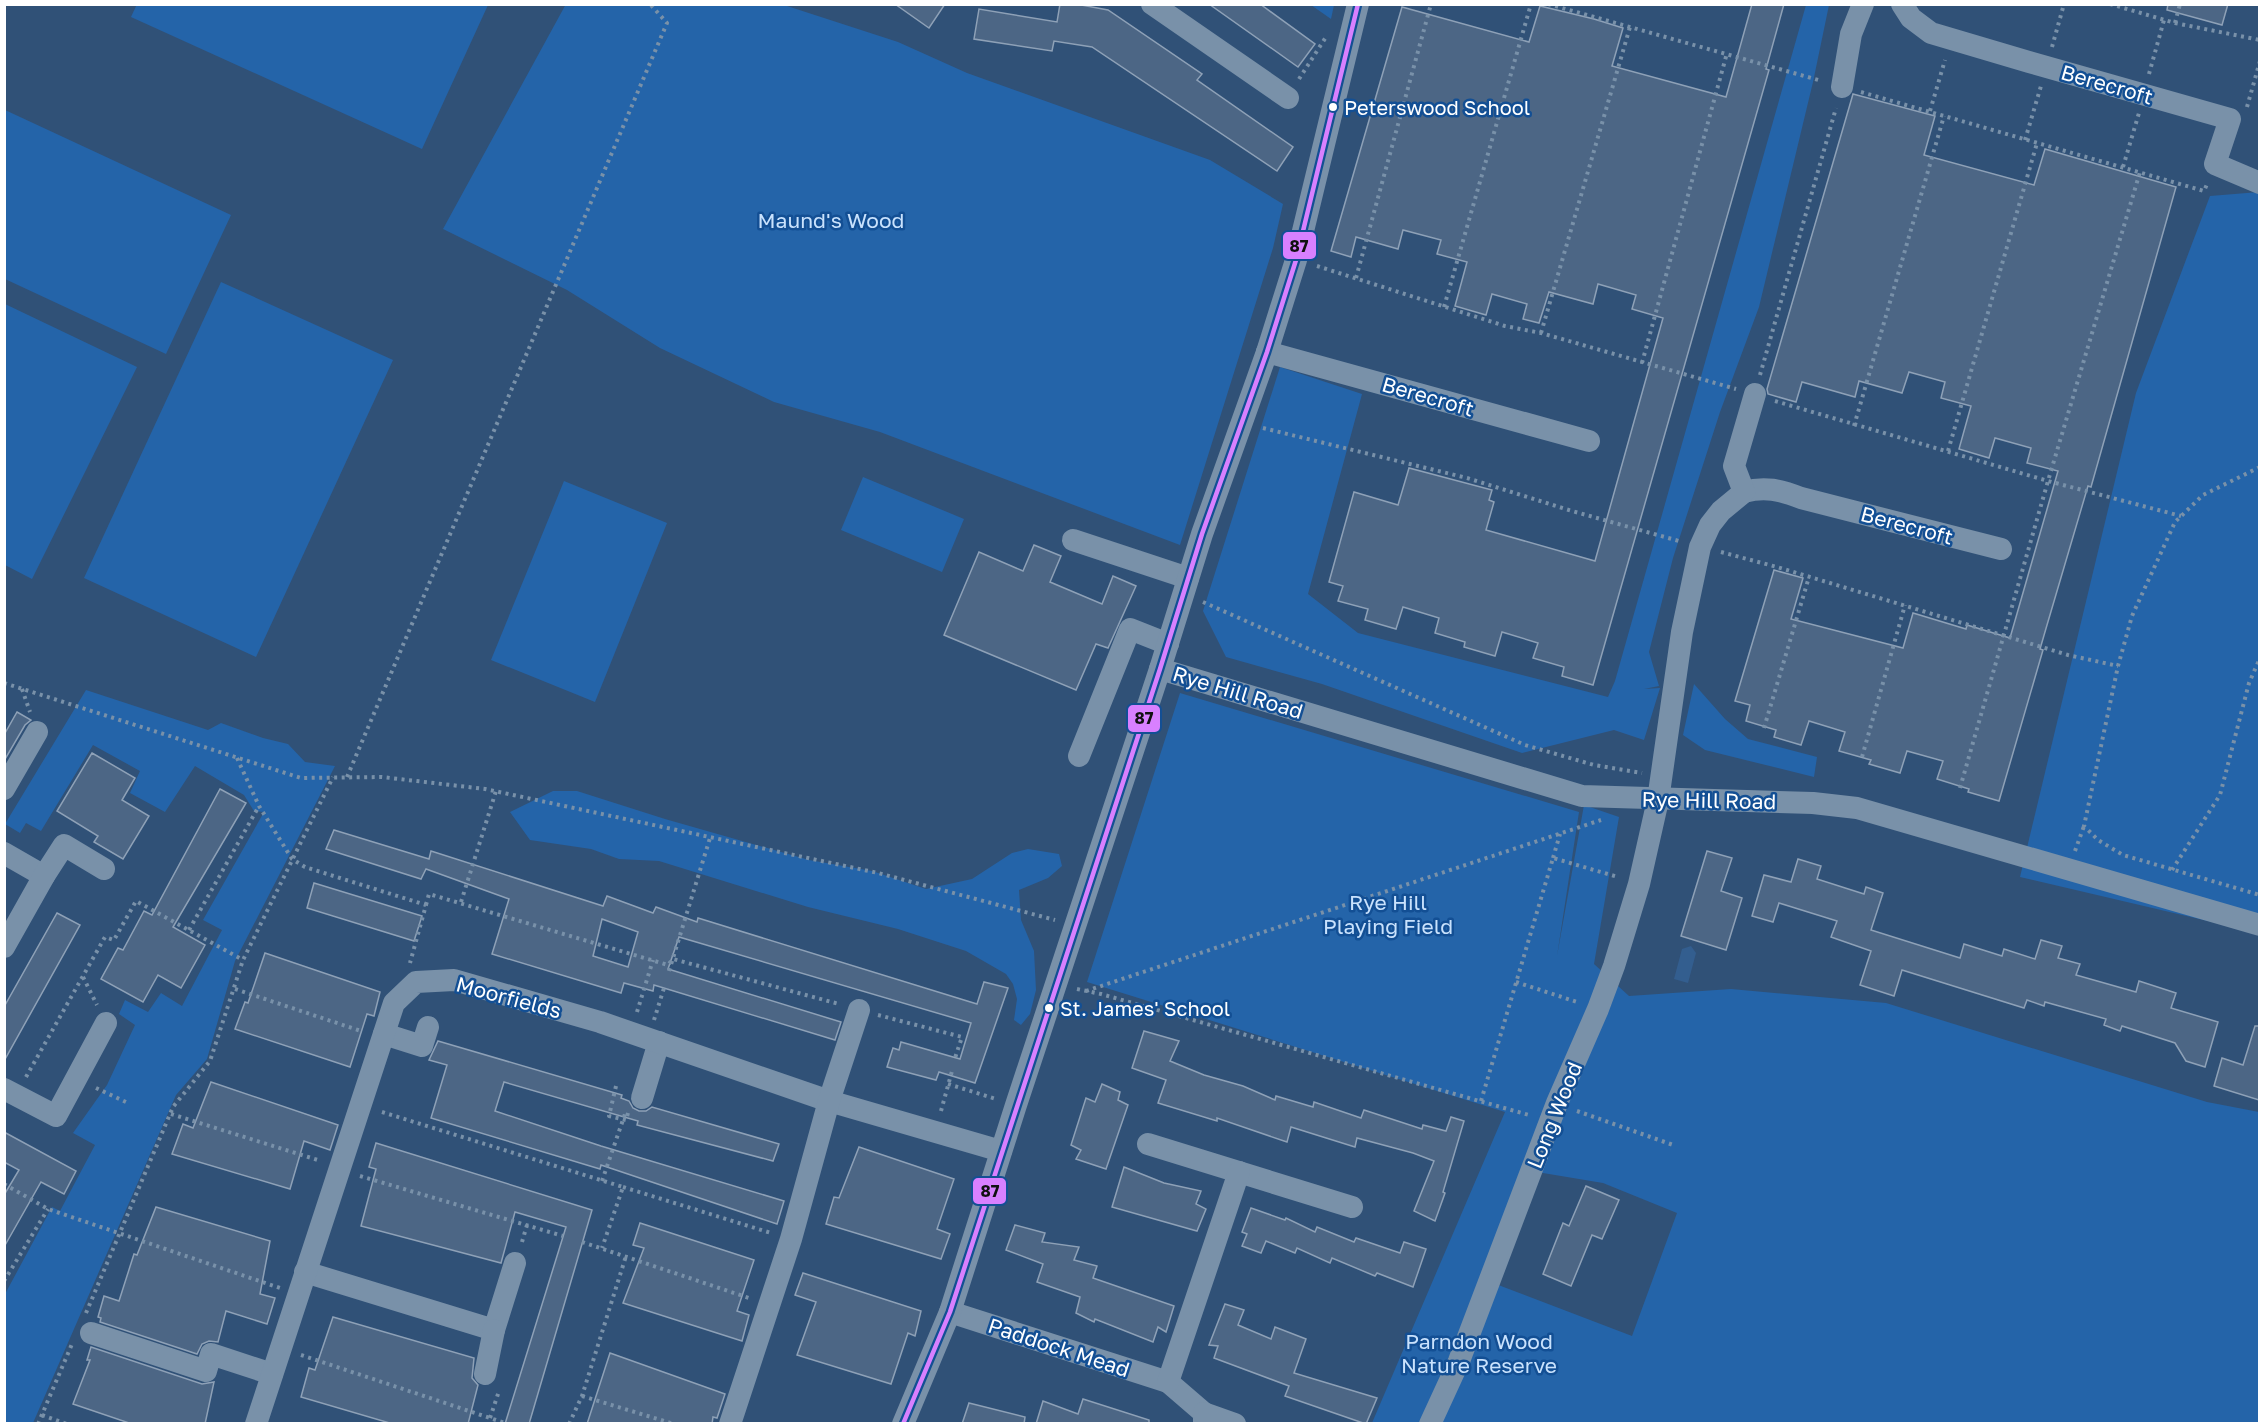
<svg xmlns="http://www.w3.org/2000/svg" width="2264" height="1428" font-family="'Golos Text',sans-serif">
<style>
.green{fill:#2464a9;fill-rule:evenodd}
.water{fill:#335e8f}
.building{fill:#4c6685;stroke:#8ea1b7;stroke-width:1.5;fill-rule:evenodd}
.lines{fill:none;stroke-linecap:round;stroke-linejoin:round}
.path{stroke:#7991a9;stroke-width:4;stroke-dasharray:3 4.5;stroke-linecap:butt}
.minor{stroke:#7991a9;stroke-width:22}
.bus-1-casing{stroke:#134f94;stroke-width:9}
.bus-1{stroke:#d880ff;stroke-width:4.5}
.bus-dot{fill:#fff;stroke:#134f94;stroke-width:2}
.labels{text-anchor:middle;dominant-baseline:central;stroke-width:5;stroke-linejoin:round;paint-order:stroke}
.bus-label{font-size:20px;fill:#fff;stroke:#134f94;text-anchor:start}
.street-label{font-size:21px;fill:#fff;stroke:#134f94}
.park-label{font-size:21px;fill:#c9e2fd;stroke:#134f94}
.line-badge{stroke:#134f94;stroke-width:2}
.pale-badge-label{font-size:16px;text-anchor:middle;font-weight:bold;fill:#111}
</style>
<rect width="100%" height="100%" fill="#305177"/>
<g class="green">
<path d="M 137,4 L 488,4 L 488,5 L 422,149 L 131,17 Z"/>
<path d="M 566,4 L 784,5 L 898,42 L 967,73 L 1210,160 L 1283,204 L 1273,248 L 1180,545 L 880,432 L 774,402 L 660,348 L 567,290 L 443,229 Z"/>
<path d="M 1311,5 L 1334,5 L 1331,19 Z"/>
<path d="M 1806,5 L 1829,5 L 1813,82 L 1759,307 L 1720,412 L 1673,558 L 1649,652 L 1659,686 L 1644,689 L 1660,688 L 1644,740 L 1614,730 L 1522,753 L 1322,684 L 1226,657 L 1203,611 L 1280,367 L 1362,394 L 1308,594 L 1358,633 L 1608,697 L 1615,681 Z"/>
<path d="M 5,110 L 231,215 L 166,354 L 5,279 Z"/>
<path d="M 2259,192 L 2259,933 L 2020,877 L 2136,393 L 2210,196 Z"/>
<path d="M 221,282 L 393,360 L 256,657 L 84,578 Z"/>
<path d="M 5,304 L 137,367 L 32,579 L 5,565 Z"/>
<path d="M 863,477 L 964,519 L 942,572 L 841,530 Z"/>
<path d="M 564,481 L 667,523 L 595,702 L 491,660 Z"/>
<path d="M 1694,684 L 1725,719 L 1748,739 L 1817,757 L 1814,777 L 1705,750 L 1683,735 Z"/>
<path d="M 86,690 L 208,730 L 221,723 L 263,738 L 288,744 L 305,762 L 335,766 L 235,961 L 207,1059 L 176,1095 L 33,1423 L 5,1423 L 5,1294 L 52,1207 L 60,1211 L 95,1145 L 73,1133 L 107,1085 L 135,1025 L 119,1014 L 125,1000 L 148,1012 L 161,993 L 182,1006 L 222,930 L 203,920 L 264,812 L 254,811 L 244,795 L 195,766 L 165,812 L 130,793 L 140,771 L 93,745 L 41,831 L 26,823 L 20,833 L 5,824 Z"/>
<path d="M 1180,693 L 1579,812 L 1557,956 L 1584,805 L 1619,817 L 1594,964 L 1629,996 L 1731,989 L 1886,1003 L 2207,1102 L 2259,1112 L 2259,1423 L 1372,1423 L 1505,1112 L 1087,982 ZM 1537,1172 L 1603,1183 L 1677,1213 L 1632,1336 L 1493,1283 Z"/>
<path d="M 553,791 L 577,791 L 665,819 L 809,860 L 872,871 L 926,889 L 972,879 L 1012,853 L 1028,849 L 1059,854 L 1062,866 L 1048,878 L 1019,890 L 1021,920 L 1034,951 L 1036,990 L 1030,1014 L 1021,1025 L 1014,1020 L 1017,999 L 1013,984 L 1006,974 L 966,951 L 898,929 L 808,907 L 659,861 L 619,859 L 591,849 L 530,840 L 510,812 Z"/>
</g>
<path class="water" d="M 1691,946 L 1696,953 L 1688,983 L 1674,979 L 1682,949 Z"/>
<g class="building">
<path d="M 895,4 L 945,4 L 929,28 Z"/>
<path d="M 1060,4 L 1076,4 L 1108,10 L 1202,74 L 1197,80 L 1293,147 L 1277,171 L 1092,47 L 1054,41 L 1052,51 L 974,39 L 979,9 L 1057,22 Z"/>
<path d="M 1209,4 L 1260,4 L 1315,44 L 1298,67 Z"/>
<path d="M 1752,4 L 1784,4 L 1766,69 L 1769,70 L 1593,685 L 1562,676 L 1564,667 L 1533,658 L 1538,643 L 1502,632 L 1495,656 L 1464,647 L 1465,642 L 1435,633 L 1439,618 L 1403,607 L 1396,629 L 1365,620 L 1368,609 L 1338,601 L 1343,586 L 1329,582 L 1354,492 L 1398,505 L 1409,468 L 1492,490 L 1489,500 L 1494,502 L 1486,530 L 1595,561 L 1663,318 L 1632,309 L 1636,295 L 1598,284 L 1593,304 L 1549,292 L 1539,323 L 1523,319 L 1527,304 L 1492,294 L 1486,315 L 1455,306 L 1467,262 L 1437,254 L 1441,240 L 1403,230 L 1398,249 L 1356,237 L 1351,257 L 1331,251 L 1402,7 L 1529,42 L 1540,6 L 1594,19 L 1623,28 L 1612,66 L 1726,97 Z"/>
<path d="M 2168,4 L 2228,4 L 2222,25 L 2167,10 Z"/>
<path d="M 1853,94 L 1935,116 L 1924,155 L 2034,185 L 2045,149 L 2176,187 L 2091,487 L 2088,486 L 2047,625 L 2040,649 L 2043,650 L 1999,801 L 1968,792 L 1969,789 L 1937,779 L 1943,761 L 1907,751 L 1900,773 L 1869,764 L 1871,760 L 1839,751 L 1845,732 L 1809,721 L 1801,745 L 1774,737 L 1776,730 L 1746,721 L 1750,705 L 1735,701 L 1774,570 L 1803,578 L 1791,619 L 1903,648 L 1913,613 L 1966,629 L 1967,625 L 2010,638 L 2058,471 L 2027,463 L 2031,448 L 1995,438 L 1989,458 L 1959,449 L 1971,406 L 1941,398 L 1945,382 L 1909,372 L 1902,393 L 1859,381 L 1855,397 L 1802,382 L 1796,402 L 1768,394 L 1767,389 Z"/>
<path d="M 1034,545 L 1061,556 L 1050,582 L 1102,604 L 1113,576 L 1136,586 L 1108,648 L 1096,644 L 1076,690 L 944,635 L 979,552 L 1023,571 Z"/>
<path d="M 17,712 L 31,720 L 25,725 L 4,761 L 4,735 Z"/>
<path d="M 92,753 L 135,778 L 122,800 L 149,816 L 123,859 L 94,842 L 98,836 L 57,811 Z"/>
<path d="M 220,789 L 246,803 L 173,927 L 205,945 L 181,988 L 158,975 L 143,1002 L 101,979 L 118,948 L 123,950 L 144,911 L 152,915 Z"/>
<path d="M 334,830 L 429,859 L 431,851 L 603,906 L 607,896 L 653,913 L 656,907 L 697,922 L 698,918 L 977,1004 L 984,982 L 1008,988 L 975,1083 L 939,1072 L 936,1080 L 887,1067 L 893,1048 L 899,1050 L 901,1042 L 960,1059 L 971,1023 L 679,937 L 668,969 L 841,1022 L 835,1040 L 654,985 L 653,991 L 624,983 L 621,993 L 492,954 L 509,899 L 426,869 L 421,879 L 326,849 ZM 602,919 L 638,932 L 628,967 L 593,956 Z"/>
<path d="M 1707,851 L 1732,858 L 1721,891 L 1742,898 L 1726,950 L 1681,936 Z"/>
<path d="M 1798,859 L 1821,866 L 1817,879 L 1864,894 L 1866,887 L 1883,893 L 1871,930 L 1960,958 L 1964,944 L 2002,956 L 2004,949 L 2035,959 L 2041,940 L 2062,946 L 2058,958 L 2080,964 L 2076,975 L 2136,992 L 2139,981 L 2176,993 L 2171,1008 L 2218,1022 L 2205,1067 L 2186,1061 L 2175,1043 L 2122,1026 L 2120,1031 L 2104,1025 L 2106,1019 L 2045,1002 L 2044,1006 L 2027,1000 L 2024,1008 L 1902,970 L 1894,996 L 1860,985 L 1871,951 L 1831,937 L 1837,921 L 1779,903 L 1773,922 L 1752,916 L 1764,875 L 1791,882 Z"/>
<path d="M 314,883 L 422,916 L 414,941 L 307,908 Z"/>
<path d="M 57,913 L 80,925 L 4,1061 L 4,1007 Z"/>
<path d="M 265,953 L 380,992 L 374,1016 L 367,1014 L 350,1067 L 235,1029 L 245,1002 L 248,1003 Z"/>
<path d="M 2255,1026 L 2259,1026 L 2259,1100 L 2214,1086 L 2222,1058 L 2243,1065 Z"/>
<path d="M 1144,1031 L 1179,1041 L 1170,1061 L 1204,1075 L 1243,1086 L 1275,1100 L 1276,1096 L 1313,1107 L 1314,1102 L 1361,1118 L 1364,1110 L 1422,1129 L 1423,1125 L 1446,1131 L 1451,1117 L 1464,1121 L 1443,1192 L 1445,1193 L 1435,1221 L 1414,1211 L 1434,1161 L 1413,1153 L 1357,1138 L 1355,1147 L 1291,1127 L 1287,1142 L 1217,1118 L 1217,1121 L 1158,1103 L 1166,1080 L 1132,1068 Z"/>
<path d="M 438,1041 L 622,1095 L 621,1098 L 629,1101 L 633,1108 L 639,1111 L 646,1111 L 652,1107 L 779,1144 L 773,1161 L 637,1125 L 638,1121 L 504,1082 L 495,1111 L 601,1146 L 784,1201 L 777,1224 L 601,1165 L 600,1169 L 431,1118 L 447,1065 L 429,1060 Z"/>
<path d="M 211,1082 L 338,1125 L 330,1150 L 304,1141 L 290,1189 L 172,1154 L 183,1124 L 193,1128 Z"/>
<path d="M 1102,1084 L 1120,1092 L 1118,1100 L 1128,1105 L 1106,1169 L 1076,1159 L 1081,1150 L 1071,1145 L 1086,1098 L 1095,1102 Z"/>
<path d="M 4,1132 L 76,1171 L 64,1194 L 41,1182 L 4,1247 L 4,1195 L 19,1170 L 4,1162 Z"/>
<path d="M 376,1143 L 592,1210 L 529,1424 L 505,1424 L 566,1227 L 515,1212 L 501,1263 L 361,1226 L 376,1169 L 369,1167 Z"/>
<path d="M 859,1147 L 954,1179 L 937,1229 L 950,1234 L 941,1259 L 826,1224 L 834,1197 L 839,1198 Z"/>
<path d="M 1124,1167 L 1164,1183 L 1201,1191 L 1196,1204 L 1206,1209 L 1197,1231 L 1112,1207 Z"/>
<path d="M 1586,1186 L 1619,1200 L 1602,1239 L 1592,1235 L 1571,1286 L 1543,1274 L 1563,1223 L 1569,1226 Z"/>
<path d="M 156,1207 L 270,1241 L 260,1294 L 275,1298 L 267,1324 L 226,1311 L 218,1342 L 209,1341 L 202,1344 L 197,1354 L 100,1322 L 101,1318 L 98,1317 L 104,1296 L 119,1301 L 134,1254 L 137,1255 Z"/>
<path d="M 1251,1208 L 1285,1220 L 1286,1218 L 1315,1232 L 1317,1227 L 1354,1242 L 1356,1238 L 1400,1253 L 1404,1242 L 1426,1249 L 1413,1287 L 1377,1273 L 1375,1276 L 1332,1258 L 1330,1263 L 1297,1248 L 1295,1253 L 1266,1241 L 1261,1253 L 1242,1246 L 1247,1234 L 1242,1232 Z"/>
<path d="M 640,1223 L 754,1260 L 737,1311 L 749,1315 L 742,1341 L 623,1303 L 644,1248 L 633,1245 Z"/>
<path d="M 1015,1225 L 1045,1233 L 1042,1242 L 1079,1247 L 1074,1260 L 1097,1266 L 1093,1278 L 1174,1306 L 1166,1332 L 1158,1327 L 1153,1342 L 1095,1319 L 1094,1322 L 1076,1313 L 1080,1297 L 1037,1282 L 1043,1264 L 1006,1250 Z"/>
<path d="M 803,1273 L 921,1311 L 915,1336 L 908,1333 L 891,1384 L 797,1355 L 816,1302 L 795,1295 Z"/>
<path d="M 1225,1304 L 1244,1310 L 1238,1325 L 1271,1339 L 1275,1327 L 1306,1339 L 1294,1373 L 1377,1398 L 1366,1424 L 1285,1396 L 1289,1386 L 1214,1358 L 1218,1346 L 1209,1345 Z"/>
<path d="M 333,1317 L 474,1358 L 472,1378 L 478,1385 L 468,1424 L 393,1424 L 301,1397 L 309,1368 L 315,1370 Z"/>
<path d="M 91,1347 L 202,1384 L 214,1382 L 205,1424 L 132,1424 L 73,1404 L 90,1360 L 87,1360 Z"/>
<path d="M 610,1353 L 725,1394 L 717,1418 L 713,1417 L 712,1424 L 587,1424 Z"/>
<path d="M 1083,1399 L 1149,1420 L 1149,1424 L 1036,1424 L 1043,1401 L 1078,1414 Z"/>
<path d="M 969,1403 L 1025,1417 L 1024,1424 L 962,1424 Z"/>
</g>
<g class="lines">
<g class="path">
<path d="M 1548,4 L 1822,81"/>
<path d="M 2110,4 L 2175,23 L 2260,40"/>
<path d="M 2175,23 L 2180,4"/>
<path d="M 2052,47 L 2064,4"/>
<path d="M 2149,74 L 2164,20"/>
<path d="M 1299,79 L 1326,37"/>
<path d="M 1861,92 L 2204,191 L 2208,182"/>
<path d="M 2247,107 L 2260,61"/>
<path d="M 1930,111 L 1945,60"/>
<path d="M 2025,140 L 2041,86"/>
<path d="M 2123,167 L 2139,113"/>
<path d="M 1317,266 L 1505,326 L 1541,333 L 1736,389"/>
<path d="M 1356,278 L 1431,4"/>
<path d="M 1444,307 L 1531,4"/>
<path d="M 1541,333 L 1630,27"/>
<path d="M 1642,363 L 1727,53"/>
<path d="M 1760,375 L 1836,108"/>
<path d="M 1775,401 L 2048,481 L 2181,516"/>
<path d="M 1854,426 L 1944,116"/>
<path d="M 1263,428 L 1467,478 L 1572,511 L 1679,541"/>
<path d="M 1948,451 L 2037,143"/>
<path d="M 2260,467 L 2203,495 L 2175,522 L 2132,616 L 2118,666 L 2084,826 L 2098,840 L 2123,855 L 2260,895"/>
<path d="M 1721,552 L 1777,567 L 2068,655 L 2118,666"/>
<path d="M 1203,602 L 1525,745 L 1594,765 L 1642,773"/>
<path d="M 4,683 L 301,778 L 382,777 L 485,789 L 878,873 L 1055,920"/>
<path d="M 22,689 L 30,712"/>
<path d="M 1764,728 L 1809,577"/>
<path d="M 1862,757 L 1905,605"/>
<path d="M 237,758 L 259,806 L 292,859 L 305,867 L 426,905 L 410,963"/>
<path d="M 347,777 L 667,23 L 650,4"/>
<path d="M 1960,788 L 2048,481 L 2140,172"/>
<path d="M 2075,851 L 2084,826"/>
<path d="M 1553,858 L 1560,834"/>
<path d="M 2172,870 L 2220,795 L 2249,683 L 2260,658"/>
<path d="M 461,902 L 496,791"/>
<path d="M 426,905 L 429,894 L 668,965 L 673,959 L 839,1004"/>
<path d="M 189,930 L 259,806"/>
<path d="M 669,971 L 710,838"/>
<path d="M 83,977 L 97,1005"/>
<path d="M 1516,982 L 1577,1002"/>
<path d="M 235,989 L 361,1031"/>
<path d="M 1077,989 L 1101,994 L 1529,1115"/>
<path d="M 1086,991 L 1601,820"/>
<path d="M 637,1012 L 653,960"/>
<path d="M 878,1015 L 962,1037 L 955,1058"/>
<path d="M 654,1020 L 664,988"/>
<path d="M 26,1077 L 105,937 L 114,940 L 136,901 L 243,960"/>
<path d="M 948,1084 L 996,1099"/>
<path d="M 616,1086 L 609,1116 L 626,1120 L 628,1113"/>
<path d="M 96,1088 L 128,1103"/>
<path d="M 1481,1101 L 1553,858 L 1618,877"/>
<path d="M 941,1111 L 952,1071"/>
<path d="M 1577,1111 L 1676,1146"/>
<path d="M 382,1112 L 623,1187 L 602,1248"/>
<path d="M 171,1114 L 321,1161"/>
<path d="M 360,1176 L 563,1236"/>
<path d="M 602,1181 L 626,1111"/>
<path d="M 4,1184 L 48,1209 L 280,1288"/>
<path d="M 623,1187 L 771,1233"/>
<path d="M 522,1242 L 527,1225"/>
<path d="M 582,1242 L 749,1298"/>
<path d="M 4,1281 L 48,1209"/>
<path d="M 86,1313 L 173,1107 L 210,1061 L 243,960 L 333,777"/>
<path d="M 301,1355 L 505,1423"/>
<path d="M 582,1396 L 674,1424"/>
<path d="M 42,1415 L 67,1424"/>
<path d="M 490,1418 L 499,1391"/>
<path d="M 38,1424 L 72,1344"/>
<path d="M 569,1424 L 582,1396 L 626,1256"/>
</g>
<g class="minor">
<path d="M 1152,4 L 1288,98"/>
<path d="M 1902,4 L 1911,18 L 1931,33 L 2029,62 L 2230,119 L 2215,164 L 2260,183"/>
<path d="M 1842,87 L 1851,34 L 1863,4"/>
<path d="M 1267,352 L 1589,441"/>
<path d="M 1744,492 C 1765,486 1780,490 1801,498 L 2001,549"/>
<path d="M 1073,540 L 1188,578"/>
<path d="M 1160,669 L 1582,796 L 1813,803 L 1857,808 L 2260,925"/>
<path d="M 1079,756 L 1130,629 L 1168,644"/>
<path d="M 4,789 L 37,732"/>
<path d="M 4,853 L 44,876"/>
<path d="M 4,947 L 44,876 L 64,845 L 104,869"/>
<path d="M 384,1034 L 422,1046 L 428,1027"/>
<path d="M 4,1089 L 56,1116 L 106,1023"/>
<path d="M 642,1098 L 659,1042"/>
<path d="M 1148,1144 L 1352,1207"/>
<path d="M 305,1272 L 494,1330 L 515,1263"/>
<path d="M 950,1312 L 1168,1382 L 1204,1413 L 1204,1424"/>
<path d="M 91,1333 L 206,1371 L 211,1354 L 272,1374"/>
<path d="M 485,1374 L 494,1330"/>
<path d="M 1168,1382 L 1239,1172"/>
<path d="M 1204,1413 L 1235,1424"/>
<path d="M 256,1424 L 394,1003 L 416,982 L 454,980 L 600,1022 L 829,1101 L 1001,1151"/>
<path d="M 730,1424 L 791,1239 L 829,1101 L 859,1010"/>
<path d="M 903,1424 L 950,1312 L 1016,1105 L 1160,669 L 1202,534 L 1267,352 L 1296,260 L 1358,4"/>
<path d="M 1430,1424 L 1459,1361 L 1557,1103 L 1598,1009 L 1614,966 L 1639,884 L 1658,800 L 1682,632 L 1700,547 L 1710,525 L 1721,511 L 1744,492 L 1734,466 L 1755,394"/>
</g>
<g class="bus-1-casing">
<path id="bus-1" d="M 903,1424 L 950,1312 L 1160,669 L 1202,534 L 1267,352 L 1296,260 L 1358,4"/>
</g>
<use href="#bus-1" class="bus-1"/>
</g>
<g class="bus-dot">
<circle cx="1333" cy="107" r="5"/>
<circle cx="1049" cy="1008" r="5"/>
</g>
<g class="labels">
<g class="bus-label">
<text x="1344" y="107">Peterswood School</text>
<text x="1060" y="1008">St. James' School</text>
</g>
<g class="street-label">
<text transform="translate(2107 84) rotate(16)">Berecroft</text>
<text transform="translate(1428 396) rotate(16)">Berecroft</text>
<text transform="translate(1907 525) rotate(15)">Berecroft</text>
<text transform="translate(1238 692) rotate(17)">Rye Hill Road</text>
<text transform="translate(1709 800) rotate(1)">Rye Hill Road</text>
<text transform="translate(509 997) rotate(15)">Moorfields</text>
<text transform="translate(1554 1115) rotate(-68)">Long Wood</text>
<text transform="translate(1059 1347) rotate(18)">Paddock Mead</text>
</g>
<g class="park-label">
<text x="831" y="220">Maund's Wood</text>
<text x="1388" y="902">Rye Hill<tspan x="1388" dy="24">Playing Field</tspan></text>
<text x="1479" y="1341">Parndon Wood<tspan x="1479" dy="24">Nature Reserve</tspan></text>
</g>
</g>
<g class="line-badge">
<rect x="1282" y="231" width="35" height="29" rx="6" fill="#d880ff"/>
<rect x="1127" y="704" width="34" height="29" rx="6" fill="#d880ff"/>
<rect x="972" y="1177" width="35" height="28" rx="6" fill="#d880ff"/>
</g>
<g class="pale-badge-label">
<text x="1299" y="252">87</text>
<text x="1144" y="724">87</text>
<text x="990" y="1197">87</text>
</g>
<rect width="2264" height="1428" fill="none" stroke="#ffffff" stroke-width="12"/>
</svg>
